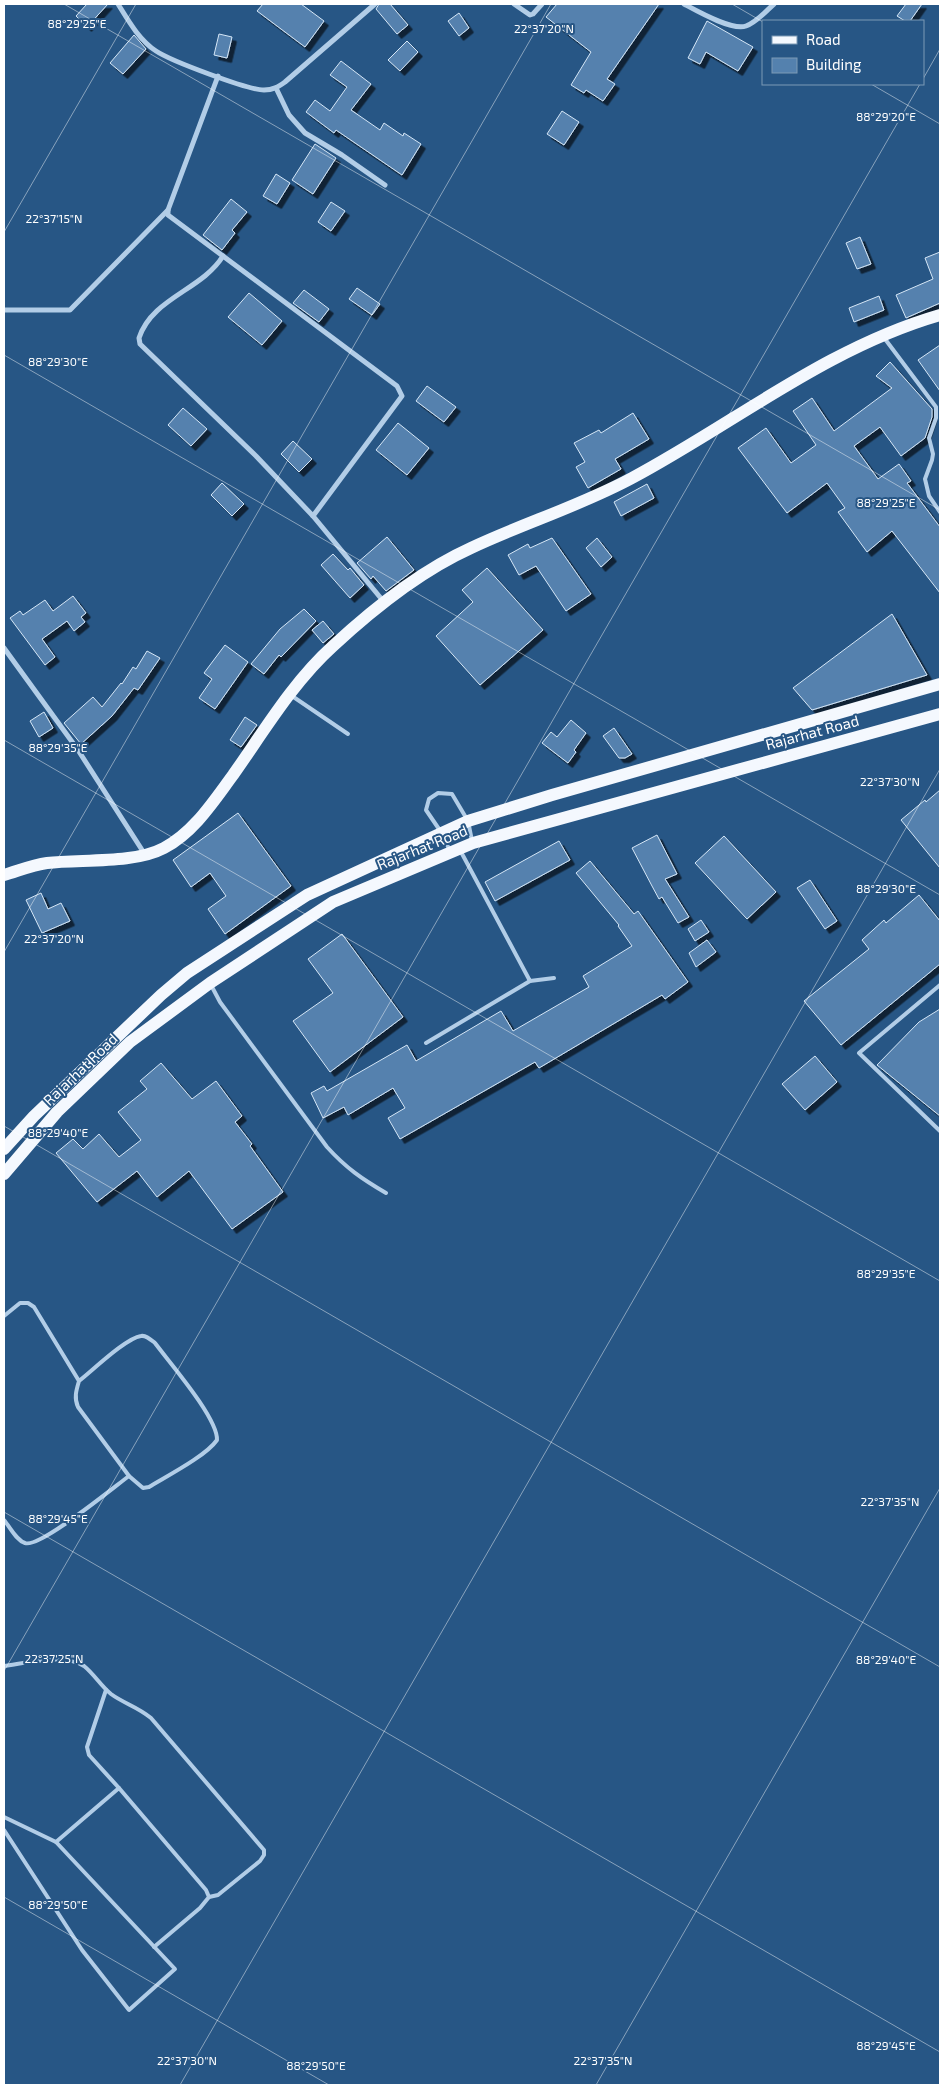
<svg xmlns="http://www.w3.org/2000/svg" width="944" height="2089" font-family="'Exo 2',sans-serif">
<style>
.building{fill:#5481ae;stroke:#d5e6f6;filter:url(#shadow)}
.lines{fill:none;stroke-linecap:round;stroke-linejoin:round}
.service{stroke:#b2cde7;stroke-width:4}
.minor{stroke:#b2cde7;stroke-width:5}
.primary{stroke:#f4f8fe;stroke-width:12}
.ticks{fill:none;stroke:#fff;stroke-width:1;stroke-opacity:0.45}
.labels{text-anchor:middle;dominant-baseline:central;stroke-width:4;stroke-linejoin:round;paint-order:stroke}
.street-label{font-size:15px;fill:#fff;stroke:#275685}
.ticks-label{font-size:12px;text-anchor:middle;fill:#fff;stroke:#275685;stroke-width:4;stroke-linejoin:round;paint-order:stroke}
</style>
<defs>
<filter id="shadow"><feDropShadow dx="4.5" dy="4.5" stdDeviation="0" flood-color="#0009"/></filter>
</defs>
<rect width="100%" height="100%" fill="#275685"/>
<g class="building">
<path d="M 87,4 L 108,4 L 87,27 L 76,16 Z"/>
<path d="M 263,4 L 301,4 L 324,21 L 305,47 L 257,11 Z"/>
<path d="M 379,4 L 390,4 L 408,25 L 397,34 L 376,9 Z"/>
<path d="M 557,4 L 659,4 L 607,79 L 615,84 L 603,101 L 586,90 L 584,93 L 571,85 L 591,52 L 546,17 Z"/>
<path d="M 906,4 L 922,4 L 910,21 L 905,21 L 897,16 Z"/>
<path d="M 459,13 L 469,28 L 459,36 L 448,21 Z"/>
<path d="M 707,21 L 753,47 L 738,71 L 706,52 L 700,64 L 688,58 Z"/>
<path d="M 219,34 L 232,37 L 227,58 L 214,55 Z"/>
<path d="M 134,35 L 146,49 L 123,74 L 110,63 Z"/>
<path d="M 407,41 L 418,52 L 400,71 L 388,60 Z"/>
<path d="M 341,61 L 371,84 L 351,110 L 380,130 L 384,123 L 403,136 L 404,133 L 421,144 L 402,175 L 336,130 L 334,133 L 306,112 L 315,100 L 330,111 L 347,87 L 330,75 Z"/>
<path d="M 562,111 L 579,122 L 564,145 L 547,134 Z"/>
<path d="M 315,144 L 336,158 L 313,194 L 292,180 Z"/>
<path d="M 276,174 L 290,183 L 277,204 L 263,196 Z"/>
<path d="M 231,199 L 247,212 L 232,230 L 235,233 L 222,250 L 203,235 Z"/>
<path d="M 331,202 L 345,211 L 331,231 L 318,222 Z"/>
<path d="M 860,237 L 871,264 L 857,269 L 846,243 Z"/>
<path d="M 940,252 L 940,303 L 906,318 L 896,295 L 933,279 L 925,258 Z"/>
<path d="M 357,288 L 380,304 L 372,315 L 349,299 Z"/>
<path d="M 304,290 L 329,309 L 319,322 L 293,303 Z"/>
<path d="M 249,293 L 282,321 L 262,345 L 228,317 Z"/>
<path d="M 879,296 L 884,310 L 854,322 L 849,308 Z"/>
<path d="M 940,345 L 940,391 L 918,360 Z"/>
<path d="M 890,362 L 932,409 L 932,417 L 925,438 L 901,456 L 880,427 L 854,446 L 878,479 L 899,464 L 911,481 L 907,483 L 940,527 L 940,593 L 892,531 L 867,552 L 838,512 L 845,508 L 827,483 L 787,513 L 738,448 L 766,428 L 791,463 L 816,445 L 793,411 L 812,398 L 834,431 L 892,388 L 876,376 Z"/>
<path d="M 427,386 L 456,407 L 444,422 L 416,401 Z"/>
<path d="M 183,408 L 207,429 L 191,446 L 168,425 Z"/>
<path d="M 633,413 L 649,439 L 615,459 L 621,469 L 588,488 L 576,467 L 585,462 L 574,443 L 599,430 L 601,433 Z"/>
<path d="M 398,423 L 429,448 L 407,475 L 376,450 Z"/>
<path d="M 293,441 L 312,459 L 299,472 L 281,454 Z"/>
<path d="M 222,483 L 244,504 L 232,516 L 211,495 Z"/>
<path d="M 647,484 L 654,498 L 621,516 L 614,502 Z"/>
<path d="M 387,537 L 414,570 L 386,591 L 373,576 L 371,579 L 357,563 Z"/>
<path d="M 552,538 L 591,594 L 566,611 L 536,566 L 519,575 L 508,555 L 528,544 L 530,548 Z"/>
<path d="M 597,538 L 612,557 L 601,567 L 586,548 Z"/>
<path d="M 333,554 L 348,570 L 350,568 L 364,585 L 350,598 L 321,565 Z"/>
<path d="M 487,568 L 543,630 L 480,685 L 436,636 L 473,602 L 462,590 Z"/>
<path d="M 73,596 L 86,613 L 81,617 L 85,622 L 74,631 L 67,621 L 42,639 L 55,657 L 45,665 L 10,618 L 20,611 L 23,615 L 45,600 L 53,611 Z"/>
<path d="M 304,609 L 316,621 L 281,657 L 279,655 L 264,674 L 251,664 L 280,629 Z"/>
<path d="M 892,614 L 927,675 L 812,710 L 793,688 Z"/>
<path d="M 323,621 L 334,634 L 323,643 L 312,630 Z"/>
<path d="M 225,645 L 248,662 L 215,709 L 199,698 L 212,679 L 204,673 Z"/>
<path d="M 147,651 L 160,658 L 138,690 L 134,688 L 112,716 L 81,744 L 64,723 L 93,697 L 102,707 L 121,683 L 122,684 L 133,667 L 136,669 Z"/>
<path d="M 44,712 L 53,728 L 39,737 L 30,721 Z"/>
<path d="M 245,717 L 257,725 L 241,747 L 230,740 Z"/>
<path d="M 571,720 L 586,733 L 574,750 L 576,752 L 568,763 L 542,743 L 551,732 L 557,737 Z"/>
<path d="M 614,728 L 632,754 L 625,758 L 619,758 L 603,736 Z"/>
<path d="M 940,790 L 940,868 L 901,820 L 925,800 L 926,802 Z"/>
<path d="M 238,813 L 291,886 L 225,934 L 208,909 L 226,896 L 210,873 L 191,887 L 173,860 Z"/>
<path d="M 657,835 L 677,874 L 665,879 L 689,917 L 678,923 L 662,897 L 659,899 L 652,886 L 632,848 Z"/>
<path d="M 724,836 L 776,892 L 747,919 L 695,863 Z"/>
<path d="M 559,841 L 570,860 L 495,901 L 485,882 Z"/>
<path d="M 590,861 L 634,914 L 638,911 L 688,982 L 665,999 L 662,995 L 539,1068 L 535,1062 L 400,1139 L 388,1118 L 405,1108 L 393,1088 L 348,1115 L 344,1107 L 323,1118 L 311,1093 L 324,1086 L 327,1091 L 407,1045 L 416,1061 L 501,1011 L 513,1031 L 589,987 L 583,976 L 632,946 L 618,926 L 619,925 L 576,873 Z"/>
<path d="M 810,880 L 837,921 L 825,929 L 797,888 Z"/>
<path d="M 41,893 L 48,909 L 61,903 L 70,921 L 42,933 L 26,900 Z"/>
<path d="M 919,895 L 940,921 L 940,964 L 841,1045 L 804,1001 L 869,949 L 862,940 L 884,920 L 886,923 Z"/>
<path d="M 701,920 L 709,932 L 695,941 L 688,929 Z"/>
<path d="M 342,934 L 403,1017 L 330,1072 L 293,1021 L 333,993 L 308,959 Z"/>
<path d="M 707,940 L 716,952 L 696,967 L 689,953 Z"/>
<path d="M 940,1009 L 940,1116 L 877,1065 L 919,1022 Z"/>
<path d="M 815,1056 L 837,1082 L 805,1110 L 782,1084 Z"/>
<path d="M 161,1063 L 192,1099 L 216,1081 L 242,1116 L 235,1122 L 252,1144 L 250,1146 L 283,1192 L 232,1229 L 189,1171 L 157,1197 L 137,1171 L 97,1202 L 56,1153 L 73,1139 L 83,1149 L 99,1134 L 119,1157 L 141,1140 L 118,1112 L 147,1089 L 140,1081 Z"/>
</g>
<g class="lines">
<g class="service">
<path d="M 885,339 L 936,407 L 936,418 L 929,438 L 933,454 L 932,460 L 925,479 L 929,496 L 940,512"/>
<path d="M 292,696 L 348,734"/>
<path d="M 460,850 L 530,981 L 554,978"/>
<path d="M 450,851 L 441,832 L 426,810 L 429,799 L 438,793 L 452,794 L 468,821 L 472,841"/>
<path d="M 211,985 L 220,1002 L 327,1147 C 346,1168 362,1179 386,1193"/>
<path d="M 940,985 L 859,1053 L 940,1131"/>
<path d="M 426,1043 L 530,981"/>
<path d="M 4,1316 L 20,1303 L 28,1303 L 34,1307 L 79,1381 C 76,1391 74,1398 78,1407 L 129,1476 L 143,1488 L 149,1487 C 167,1476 206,1456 217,1440 C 218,1418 169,1362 155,1343 C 150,1339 146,1335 141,1336 C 126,1338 92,1371 79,1381"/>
<path d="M 4,1520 C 10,1527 16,1540 25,1543 C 39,1549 114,1487 129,1476"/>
<path d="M 4,1666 C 26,1663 65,1653 84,1666 C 94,1674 101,1686 111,1694 C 123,1703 138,1707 151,1718 L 264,1850 L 264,1855 L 260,1861 L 218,1895 L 209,1897"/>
<path d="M 106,1690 L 87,1747 L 89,1755 L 119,1788"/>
<path d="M 4,1817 L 56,1842 L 175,1969 L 129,2010 L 82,1950 L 4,1830"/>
<path d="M 56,1842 L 119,1788 L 206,1890 L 209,1897 L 200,1908 L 154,1947"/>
</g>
<g class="minor">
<path d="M 118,4 C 128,20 139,40 156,51 C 171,61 248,90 264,90 C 273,90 278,87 285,82 L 375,4"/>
<path d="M 514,4 L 530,15 L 533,14 L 542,4"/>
<path d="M 684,4 C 697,11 732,31 746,26 C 757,22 766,11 774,4"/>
<path d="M 218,76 L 168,210 L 168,215 L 397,386 L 402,396 L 313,516"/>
<path d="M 276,88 L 289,115 L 305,133 L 342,155 L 385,185"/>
<path d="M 223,256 C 202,290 152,298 139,338 L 140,344 L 256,456 L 313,516 L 384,602"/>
<path d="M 4,310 L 70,310 L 168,210"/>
<path d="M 4,648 L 78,750 L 144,853"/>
</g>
<g class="primary">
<path d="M 4,875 C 18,871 32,865 47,863 C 82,859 134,864 164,848 C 194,832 213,802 233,775 C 264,731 293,682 333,646 C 374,608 420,571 471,548 C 524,523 580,506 632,478 C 735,423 826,348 940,315"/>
<path d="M 4,1149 L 34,1116 L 161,995 L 187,973 L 307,895 L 468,821 L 552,795 L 940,684"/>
<path d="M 4,1174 L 57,1112 L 130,1042 L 210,983 L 333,902 L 473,843 L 940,714"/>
</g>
</g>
<path class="ticks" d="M 64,4 L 940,510M 732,4 L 763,22M 923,79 L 940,49M 871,84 L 940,124M 4,232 L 136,4M 4,355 L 940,895M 4,740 L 940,1281M 4,952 L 551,4M 4,1126 L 940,1667M 4,1512 L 940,2052M 4,1671 L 920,84M 4,1897 L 329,2085M 180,2085 L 940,769M 596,2085 L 940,1488"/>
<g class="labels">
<g class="street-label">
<text transform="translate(812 732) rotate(-15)">Rajarhat Road</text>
<text transform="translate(422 847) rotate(-22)">Rajarhat Road</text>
<text transform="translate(80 1069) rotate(-44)">Rajarhat Road</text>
</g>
</g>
<g class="ticks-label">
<text x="77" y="28">88°29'25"E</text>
<text x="544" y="33">22°37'20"N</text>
<text x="886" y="121">88°29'20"E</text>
<text x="54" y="223">22°37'15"N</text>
<text x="58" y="366">88°29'30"E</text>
<text x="886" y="507">88°29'25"E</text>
<text x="58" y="752">88°29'35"E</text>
<text x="890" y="786">22°37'30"N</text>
<text x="886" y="893">88°29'30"E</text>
<text x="54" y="943">22°37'20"N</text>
<text x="58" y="1137">88°29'40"E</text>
<text x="886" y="1278">88°29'35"E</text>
<text x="890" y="1506">22°37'35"N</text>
<text x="58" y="1523">88°29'45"E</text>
<text x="54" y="1663">22°37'25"N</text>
<text x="886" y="1664">88°29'40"E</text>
<text x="58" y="1909">88°29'50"E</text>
<text x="886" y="2050">88°29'45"E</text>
<text x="187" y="2065">22°37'30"N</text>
<text x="603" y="2065">22°37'35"N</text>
<text x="316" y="2070">88°29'50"E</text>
</g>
<rect width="944" height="2089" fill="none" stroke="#ffffff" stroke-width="10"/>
<rect x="762" y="20" width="162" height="65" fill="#275685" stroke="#7d9ab6"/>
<rect x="772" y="36" width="25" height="8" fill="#f4f8fe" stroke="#7d9ab6"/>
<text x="806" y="45" font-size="15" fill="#ffffff">Road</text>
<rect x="772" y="58" width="25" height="15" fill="#5481ae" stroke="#7d9ab6"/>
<text x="806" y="70" font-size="15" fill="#ffffff">Building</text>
</svg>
